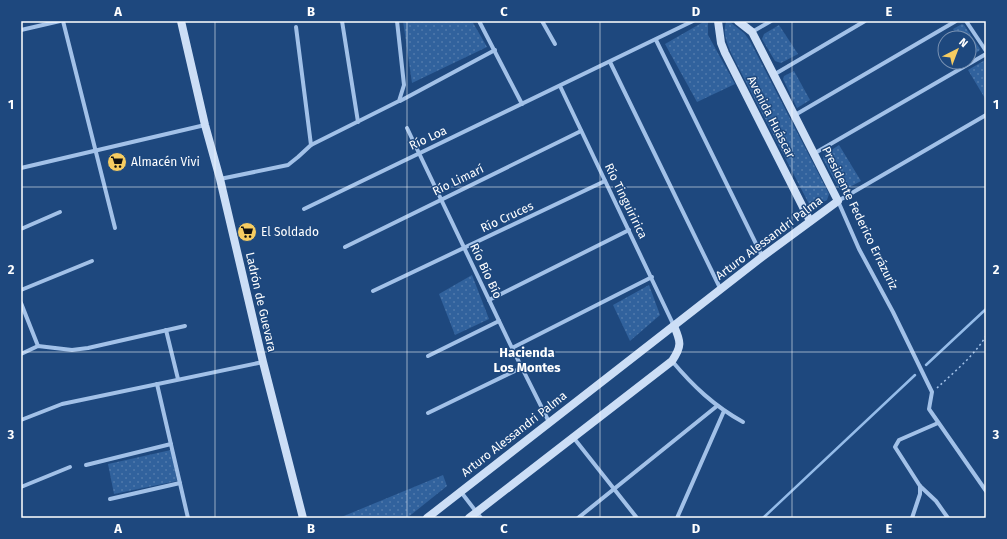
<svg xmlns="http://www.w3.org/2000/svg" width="1007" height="539" font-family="'Fira Sans',sans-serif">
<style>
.grass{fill:url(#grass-dots)}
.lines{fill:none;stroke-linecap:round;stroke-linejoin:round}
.stream{stroke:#95bce9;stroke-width:2.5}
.path{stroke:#a2c1e8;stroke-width:1.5;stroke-dasharray:2 3;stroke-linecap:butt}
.street{stroke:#a2c1e8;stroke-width:4}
.secondary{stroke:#ccdef6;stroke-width:8}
.grid{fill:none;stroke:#fff;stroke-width:1;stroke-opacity:0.55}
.labels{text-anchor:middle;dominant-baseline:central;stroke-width:3;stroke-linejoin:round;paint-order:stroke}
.street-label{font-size:12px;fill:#fff;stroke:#1e487e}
.poi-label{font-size:12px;fill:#fff;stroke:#1e487e;text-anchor:start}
.neighbourhood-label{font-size:13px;font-weight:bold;fill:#fff;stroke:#1e487e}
.neatline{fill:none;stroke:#fff;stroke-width:1.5}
.grid-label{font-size:13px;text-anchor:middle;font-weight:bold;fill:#fff}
</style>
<defs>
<pattern id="grass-dots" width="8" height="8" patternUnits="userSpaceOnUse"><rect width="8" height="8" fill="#31629d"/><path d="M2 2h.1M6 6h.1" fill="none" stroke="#507aac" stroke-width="1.8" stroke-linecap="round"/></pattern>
</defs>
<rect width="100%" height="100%" fill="#1e487e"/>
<g class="grass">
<path d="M 403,21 L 472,21 L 487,47 L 412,83 Z"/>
<path d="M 705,21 L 708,21 L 708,35 L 735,84 L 697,102 L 665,44 Z"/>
<path d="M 726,22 L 730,22 L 744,33 L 750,41 L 829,194 L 827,200 L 814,207 L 809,204 L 732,55 C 728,45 722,34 726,22 Z"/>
<path d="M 962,24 L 964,25 L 980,49 L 979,51 L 970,56 L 969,38 L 959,38 L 953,29 Z"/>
<path d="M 779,25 L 798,54 L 781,63 L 775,61 L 762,39 L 764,34 Z"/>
<path d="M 985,60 L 986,61 L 986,100 L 968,70 Z"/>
<path d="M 794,71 L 810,100 L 797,108 L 783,79 L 784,76 Z"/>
<path d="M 839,145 L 861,181 L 844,190 L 840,190 L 823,159 L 824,155 Z"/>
<path d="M 472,275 L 489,319 L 455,335 L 439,294 Z"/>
<path d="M 649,285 L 660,315 L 630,341 L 613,305 Z"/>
<path d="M 171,450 L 177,481 L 114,494 L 108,464 Z"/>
<path d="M 443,475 L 447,486 L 407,518 L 339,518 Z"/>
</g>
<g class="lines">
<g class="stream">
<path d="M 926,365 L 986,309"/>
<path d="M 763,518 L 915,375"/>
</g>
<path class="path" d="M 937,388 C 954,372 974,356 986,336"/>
<g class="street">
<path d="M 63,21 L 115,228"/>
<path d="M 342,21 L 358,122"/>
<path d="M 479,21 L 522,104"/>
<path d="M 542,21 L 555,44"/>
<path d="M 966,21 L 986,51"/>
<path d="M 296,27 L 311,145"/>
<path d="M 21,30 L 60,21"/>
<path d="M 752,32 L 771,21"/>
<path d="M 656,40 L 762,256"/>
<path d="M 610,62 L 721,290"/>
<path d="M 775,74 L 865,21"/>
<path d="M 560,86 L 674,326"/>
<path d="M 400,101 L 495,50"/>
<path d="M 795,115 L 956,21"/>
<path d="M 986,115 L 838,201 L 859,249 L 893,312 L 932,392 L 929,409 L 986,491"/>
<path d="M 407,128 L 512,348 L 549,422"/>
<path d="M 815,153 L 986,54"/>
<path d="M 21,168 L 205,125"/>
<path d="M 220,179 L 288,165 L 298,157 L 311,145 L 399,101 L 404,85 L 397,21"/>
<path d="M 304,209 L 693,21"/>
<path d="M 21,229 L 60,212"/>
<path d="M 345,247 L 581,131"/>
<path d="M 21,290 L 92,261"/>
<path d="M 373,291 L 605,181"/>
<path d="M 489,300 L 629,230"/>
<path d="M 21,303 L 38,346"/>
<path d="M 166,330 L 178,379"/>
<path d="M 512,348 L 652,277"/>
<path d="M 21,354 L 38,346 L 72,350 L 88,348 L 185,326"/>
<path d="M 428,356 L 499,321"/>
<path d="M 672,361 C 693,386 714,406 743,422"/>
<path d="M 157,384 L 188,518"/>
<path d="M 428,413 L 521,368"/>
<path d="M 21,420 L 62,404 L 263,362"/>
<path d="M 938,423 L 899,440 L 895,447 L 920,486 L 936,501 L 948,518"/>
<path d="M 573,437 L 637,518"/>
<path d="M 86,465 L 171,444"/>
<path d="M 21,487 L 70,467"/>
<path d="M 461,492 L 481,518"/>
<path d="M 110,499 L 180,483"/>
<path d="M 578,518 L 717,406"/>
<path d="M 677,518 L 724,411"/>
<path d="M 912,518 L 920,494 L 920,486"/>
</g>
<g class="secondary">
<path d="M 181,21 L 205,125 L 220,179 L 263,362 L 303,518"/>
<path d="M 718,21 L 721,43 L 725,53 L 810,221"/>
<path d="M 427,518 L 762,257 L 838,201 L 752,32 L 738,21"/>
<path d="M 469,518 L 672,361 C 682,346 681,342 674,326"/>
</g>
</g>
<path class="grid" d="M 215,21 L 215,518M 407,21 L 407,518M 600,21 L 600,518M 792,21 L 792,518M 21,187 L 986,187M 21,352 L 986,352"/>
<defs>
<g id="supermarket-disc" transform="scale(1)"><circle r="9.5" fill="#f6cc61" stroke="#1e487e"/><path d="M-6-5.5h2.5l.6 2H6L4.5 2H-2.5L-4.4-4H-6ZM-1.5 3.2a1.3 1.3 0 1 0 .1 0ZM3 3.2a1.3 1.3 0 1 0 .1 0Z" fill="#111"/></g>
</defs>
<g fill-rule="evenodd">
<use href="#supermarket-disc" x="117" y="162"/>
<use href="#supermarket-disc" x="247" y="232"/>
</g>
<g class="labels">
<g class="street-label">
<text transform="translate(771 117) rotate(63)">Avenida Huáscar</text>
<text transform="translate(428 138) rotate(-25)">Río Loa</text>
<text transform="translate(458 180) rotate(-26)">Río Limarí</text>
<text transform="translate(626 201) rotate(64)">Río Tinguiririca</text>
<text transform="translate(507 217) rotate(-25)">Río Cruces</text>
<text transform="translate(860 218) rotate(64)">Presidente Federico Errázuriz</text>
<text transform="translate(769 238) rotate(-37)">Arturo Alessandri Palma</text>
<text transform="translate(486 271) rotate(65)">Río Bío Bío</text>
<text transform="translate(261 302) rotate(77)">Ladrón de Guevara</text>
<text transform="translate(514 434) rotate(-38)">Arturo Alessandri Palma</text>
</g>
<g class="poi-label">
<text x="131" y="162">Almacén Vivi</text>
<text x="261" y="232">El Soldado</text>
</g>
<g class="neighbourhood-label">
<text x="527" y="352">Hacienda<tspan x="527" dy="15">Los Montes</tspan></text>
</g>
</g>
<rect width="1007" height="539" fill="none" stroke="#1e487e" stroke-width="44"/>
<g transform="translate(957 50) rotate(42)"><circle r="19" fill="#1e487e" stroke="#7891b2"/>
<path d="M0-3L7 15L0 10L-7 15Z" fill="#f6cc61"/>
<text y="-6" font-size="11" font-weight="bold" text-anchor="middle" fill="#ffffff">N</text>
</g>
<rect x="22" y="22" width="963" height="495" class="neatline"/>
<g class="grid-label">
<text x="118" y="16">A</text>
<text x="311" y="16">B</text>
<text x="504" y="16">C</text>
<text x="696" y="16">D</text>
<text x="889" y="16">E</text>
<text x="11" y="109">1</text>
<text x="996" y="109">1</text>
<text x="11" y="274">2</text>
<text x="996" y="274">2</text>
<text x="11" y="439">3</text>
<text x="996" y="439">3</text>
<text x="118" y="533">A</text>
<text x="311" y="533">B</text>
<text x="504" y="533">C</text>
<text x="696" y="533">D</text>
<text x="889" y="533">E</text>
</g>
</svg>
